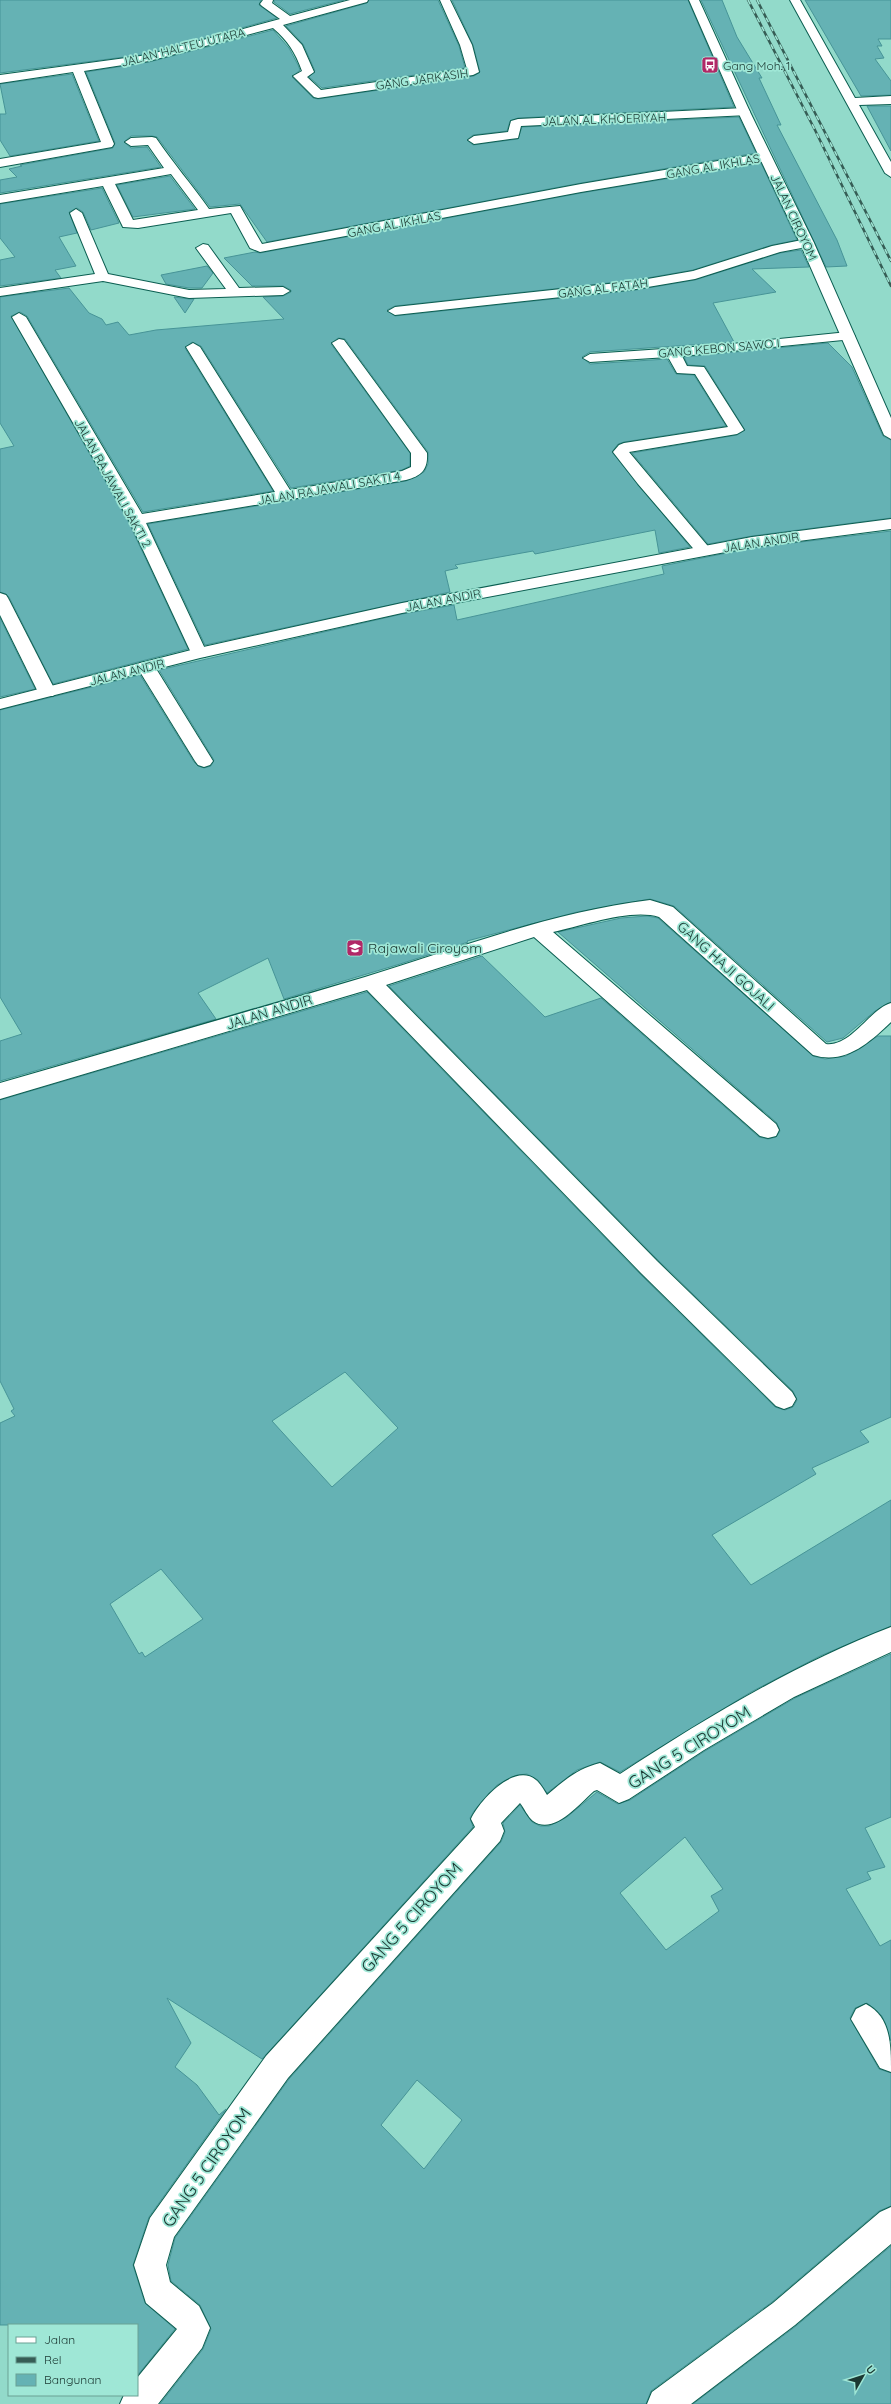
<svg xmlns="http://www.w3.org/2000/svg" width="891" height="2404" font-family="Quicksand,sans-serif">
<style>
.building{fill:#65b2b4;stroke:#479497;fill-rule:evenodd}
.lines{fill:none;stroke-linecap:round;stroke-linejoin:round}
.street-casing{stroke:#0b5e51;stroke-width:2}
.secondary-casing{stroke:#0b5e51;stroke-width:2}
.street{fill:#fff;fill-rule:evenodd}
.secondary{fill:#fff;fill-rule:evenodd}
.rail-casing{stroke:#365d55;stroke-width:2.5}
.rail{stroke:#9fe7d6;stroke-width:1.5;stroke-dasharray:5;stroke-linecap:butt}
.labels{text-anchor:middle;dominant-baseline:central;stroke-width:3.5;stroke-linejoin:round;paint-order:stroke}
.far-street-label{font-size:12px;fill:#1b3832;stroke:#9fe7d6}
.far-poi-label{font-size:12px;fill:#1b3832;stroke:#9fe7d6;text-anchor:start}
.poi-label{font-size:14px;fill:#1b3832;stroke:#9fe7d6;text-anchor:start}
.street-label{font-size:14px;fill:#1b3832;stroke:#9fe7d6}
.near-street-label{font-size:17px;fill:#1b3832;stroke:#9fe7d6}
</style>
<rect width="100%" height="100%" fill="#92daca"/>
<g class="building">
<path d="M 0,0 L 261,0 L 259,5 L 277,18 L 148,54 L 0,73 Z"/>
<path d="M 274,0 L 344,0 L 290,14 L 274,2 Z"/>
<path d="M 369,0 L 438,0 L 459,46 L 465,68 L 322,88 L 309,77 L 315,71 L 303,44 L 286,26 L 367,3 Z"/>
<path d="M 452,0 L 688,0 L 734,107 L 518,118 L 510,121 L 507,131 L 473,135 L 467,140 L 473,145 L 518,139 L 522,127 L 739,117 L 756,153 L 581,183 L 267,242 L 240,204 L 210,207 L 157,137 L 152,136 L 131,136 L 124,142 L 131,148 L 147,147 L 161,167 L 0,193 L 0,180 L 17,177 L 9,169 L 22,166 L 20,165 L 113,148 L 115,143 L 86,72 L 149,62 L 273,30 L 289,48 L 298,65 L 300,70 L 292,77 L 313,98 L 318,99 L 474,76 L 480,72 L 473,45 Z"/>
<path d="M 701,0 L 722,0 L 737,37 L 762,78 L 759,78 L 781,125 L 777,125 L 837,240 L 847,266 L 826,267 Z"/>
<path d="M 805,0 L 891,0 L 891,39 L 878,39 L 882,46 L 877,46 L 884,58 L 875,59 L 891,81 L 891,95 L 861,96 Z"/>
<path d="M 72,74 L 99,141 L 10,156 L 0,140 L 0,114 L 6,114 L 0,84 Z"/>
<path d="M 867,106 L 891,106 L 891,151 Z"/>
<path d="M 761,163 L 797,240 L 772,245 L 693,270 L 636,280 L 395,306 L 387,310 L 395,316 L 636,290 L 695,280 L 780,253 L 801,250 L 809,267 L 752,269 L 776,292 L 713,303 L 734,342 L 590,352 L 582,357 L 590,364 L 667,359 L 676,374 L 694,375 L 726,426 L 624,442 L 618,444 L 612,452 L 690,547 L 659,553 L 655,530 L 535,554 L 533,551 L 455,565 L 458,568 L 445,571 L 450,592 L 205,645 L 148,524 L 406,481 L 424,472 L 428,464 L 428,452 L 345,339 L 338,338 L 331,344 L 410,453 L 410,466 L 402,470 L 291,488 L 201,346 L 192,342 L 185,348 L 273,491 L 143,512 L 27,316 L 20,312 L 11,316 L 128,521 L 188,649 L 53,684 L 9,597 L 6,594 L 0,592 L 0,449 L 14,446 L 0,423 L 0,297 L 69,288 L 89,313 L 102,319 L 106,325 L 118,322 L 129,335 L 156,330 L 284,319 L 263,297 L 283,296 L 291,292 L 291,290 L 283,286 L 252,286 L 224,258 L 255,252 L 260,253 L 581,193 Z"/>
<path d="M 170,176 L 195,209 L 133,217 L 117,185 Z"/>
<path d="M 102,188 L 119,223 L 91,230 L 83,212 L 77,208 L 69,212 L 77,233 L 59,237 L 76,266 L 55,270 L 61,278 L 0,286 L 0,260 L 15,257 L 0,238 L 0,204 Z"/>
<path d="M 207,266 L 213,273 L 202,288 L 189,288 L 166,284 L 161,275 Z"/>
<path d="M 174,297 L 189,299 L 194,299 L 185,313 Z"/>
<path d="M 828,343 L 852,367 L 883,436 L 891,440 L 891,518 L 752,536 L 708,544 L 632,453 L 737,435 L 745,430 L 705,366 L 688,365 L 684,357 Z"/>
<path d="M 891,531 L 891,1002 L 875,1011 L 843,1038 L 827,1042 L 674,906 L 650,899 L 577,912 L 467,941 L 468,942 L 400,964 L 284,999 L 268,958 L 198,993 L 216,1019 L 0,1081 L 0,1041 L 22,1034 L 0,997 L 0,710 L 140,675 L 194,762 L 198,766 L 204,768 L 211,766 L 214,760 L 159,670 L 402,614 L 454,605 L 457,620 L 664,574 L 662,566 L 752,548 Z"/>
<path d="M 0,618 L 35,689 L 0,697 Z"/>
<path d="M 647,916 L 658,918 L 813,1056 L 825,1059 L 846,1056 L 878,1036 L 891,1036 L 891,1417 L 860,1431 L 869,1442 L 812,1468 L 816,1474 L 712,1535 L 751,1585 L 891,1500 L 891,1626 L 820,1656 L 751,1692 L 620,1772 L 600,1762 L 577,1770 L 547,1793 L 538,1780 L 527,1774 L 517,1775 L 497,1785 L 474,1811 L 470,1818 L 473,1827 L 262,2059 L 167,1998 L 191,2043 L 175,2067 L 197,2085 L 219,2115 L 226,2109 L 149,2217 L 133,2265 L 145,2303 L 175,2329 L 137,2376 L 137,2325 L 0,2325 L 0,1423 L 15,1416 L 11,1411 L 14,1409 L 0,1381 L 0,1100 L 367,992 L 640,1274 L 775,1407 L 785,1410 L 793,1407 L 797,1400 L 793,1391 L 658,1260 L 389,986 L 482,956 L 545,1017 L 601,998 L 759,1137 L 768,1139 L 776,1137 L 780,1131 L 777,1123 L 558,932 L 621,918 ZM 345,1372 L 398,1428 L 332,1487 L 272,1421 ZM 161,1569 L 203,1619 L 145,1657 L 142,1652 L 139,1654 L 110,1604 Z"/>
<path d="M 891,1654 L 891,1817 L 865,1828 L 885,1867 L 867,1872 L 871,1879 L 846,1889 L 880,1946 L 891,1940 L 891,2041 L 882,2016 L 867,2003 L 855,2008 L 850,2018 L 879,2069 L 891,2073 L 891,2206 L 879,2211 L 772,2302 L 651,2391 L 646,2404 L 160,2404 L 203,2349 L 211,2329 L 200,2305 L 171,2281 L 168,2265 L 175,2238 L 289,2079 L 501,1842 L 505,1832 L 503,1823 L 520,1805 L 532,1822 L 540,1826 L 549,1826 L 567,1817 L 597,1792 L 618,1804 L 630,1800 L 705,1751 L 795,1698 ZM 685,1837 L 723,1889 L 711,1896 L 719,1911 L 666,1950 L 620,1893 ZM 417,2080 L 462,2120 L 424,2169 L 381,2125 Z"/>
<path d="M 891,2246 L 891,2404 L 693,2404 L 796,2326 Z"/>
</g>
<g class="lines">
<g class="street-casing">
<g id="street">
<path d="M 263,0 L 273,0 L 272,3 L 290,16 L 350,0 L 368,0 L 367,2 L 283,25 L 302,45 L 314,72 L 307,77 L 321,90 L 467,69 L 460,45 L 440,0 L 450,0 L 472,45 L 479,72 L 473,75 L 318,98 L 314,97 L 293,76 L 302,71 C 295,52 288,41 273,28 L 149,61 L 84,71 L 114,144 L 112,147 L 0,167 L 0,159 L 101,142 L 73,72 L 0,83 L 0,75 L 148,55 L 280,19 L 262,6 L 260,4 Z"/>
<path d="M 790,0 L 800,0 L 855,98 L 891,96 L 891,104 L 859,105 L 891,162 L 891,177 L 885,173 Z"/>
<path d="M 744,108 L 748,109 L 750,112 L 748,115 L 521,126 L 518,138 L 474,144 L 468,140 L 474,136 L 508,132 L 511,121 L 518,119 Z"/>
<path d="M 152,137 L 156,138 C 173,163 192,185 209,209 L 240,206 L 262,244 L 581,184 L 766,153 L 772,157 L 766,161 L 581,192 L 260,252 L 250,248 L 231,213 L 138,228 L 123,227 L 103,186 L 0,203 L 0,195 L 164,168 L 148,145 L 131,146 L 125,142 L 131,138 ZM 171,174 L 198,210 L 133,220 L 115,184 Z"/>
<path d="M 76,209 L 82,213 L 108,274 L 189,290 L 226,289 L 196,248 L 203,244 L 208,245 L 239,288 L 283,287 L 290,291 L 283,295 L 189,298 L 103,281 L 0,296 L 0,288 L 95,274 L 70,213 Z"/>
<path d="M 807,239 L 814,243 L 812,246 L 780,252 L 695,279 L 636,289 L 395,315 L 388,311 L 395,307 L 636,281 L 693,271 L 772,246 Z"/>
<path d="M 19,313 L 26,317 L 142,514 L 275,492 L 186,347 L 193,343 L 200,347 L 290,490 L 402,471 L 411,467 L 411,453 L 332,343 L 339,339 L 344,340 L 427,453 C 428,469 422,476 406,480 L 146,523 L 207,653 L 205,657 L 193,657 L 129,520 L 12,317 Z"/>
<path d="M 848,332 L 855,336 L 853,339 L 682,356 L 687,366 L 704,367 L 744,430 L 737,434 L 629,452 L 712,551 L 710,554 L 698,554 L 638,484 L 613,452 L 619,445 L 624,443 L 728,427 L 695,374 L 677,373 L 668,357 L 590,362 L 583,358 L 590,354 L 722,345 Z"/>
<path d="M 0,593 L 6,595 L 8,598 L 56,692 L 53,696 L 41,696 L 38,692 L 0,615 Z"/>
<path d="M 146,662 L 152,663 L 155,667 L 213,761 L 210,765 L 204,767 L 198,765 L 195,761 L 137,667 L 140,663 Z"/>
<path d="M 650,900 L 673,907 L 826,1044 C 851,1047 870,1009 891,1003 L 891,1022 C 869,1043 845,1065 813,1055 L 659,917 C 631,908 582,926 553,932 L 776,1124 L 779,1130 L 776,1136 L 768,1138 L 760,1136 L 534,937 L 386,985 L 657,1261 L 792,1392 L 796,1399 L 792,1406 L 784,1409 L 776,1406 L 641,1273 L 367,990 L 0,1099 L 0,1083 C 122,1048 244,1013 365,977 C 459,948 552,912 650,900 Z"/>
<path d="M 891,1627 L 891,1652 L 794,1697 L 704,1750 L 629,1799 L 619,1803 L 597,1790 L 594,1791 C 580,1803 554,1836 533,1821 C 528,1817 524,1808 520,1803 L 501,1823 L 504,1831 L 500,1841 L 288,2078 L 174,2237 L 166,2265 L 170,2282 L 199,2306 L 210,2328 L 202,2348 L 158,2404 L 120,2404 L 124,2395 L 137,2395 L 137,2378 L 177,2329 L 146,2303 L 134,2265 L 150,2218 L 266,2056 L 475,1827 L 471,1819 C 479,1801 514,1762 536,1780 C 540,1783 544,1790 547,1795 C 566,1779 577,1769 600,1763 L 620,1774 C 706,1718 795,1664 891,1627 Z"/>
<path d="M 866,2004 C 891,2017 891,2045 891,2072 L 880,2068 L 851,2019 L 856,2009 Z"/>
<path d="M 891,2207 L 891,2244 L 795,2325 L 691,2404 L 647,2404 L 652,2392 L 773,2303 L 880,2212 Z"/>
</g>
</g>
<g class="secondary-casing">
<g id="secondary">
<path d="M 689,0 L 699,0 L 750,112 L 814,243 L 891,418 L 891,439 L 884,435 L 800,243 L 738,112 Z"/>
<path d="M 891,519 L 891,529 L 752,547 L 402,613 L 200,658 L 0,709 L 0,699 L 199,648 L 402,603 L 752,537 Z"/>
</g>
</g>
<use href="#street" class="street"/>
<use href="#secondary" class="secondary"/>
<g class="rail-casing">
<g id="rail">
<path d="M 748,0 L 815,130 L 891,286"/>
<path d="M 757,0 L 891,261"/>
</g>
</g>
<use href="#rail" class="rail"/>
</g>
<defs>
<g id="bus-square" transform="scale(0.9)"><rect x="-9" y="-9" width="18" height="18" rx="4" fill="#b12766" stroke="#9fe7d6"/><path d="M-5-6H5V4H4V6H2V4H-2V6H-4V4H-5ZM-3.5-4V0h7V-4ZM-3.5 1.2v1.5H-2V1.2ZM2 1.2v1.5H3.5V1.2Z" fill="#fff"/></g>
<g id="school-square" transform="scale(0.9)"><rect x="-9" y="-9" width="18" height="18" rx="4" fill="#b12766" stroke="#9fe7d6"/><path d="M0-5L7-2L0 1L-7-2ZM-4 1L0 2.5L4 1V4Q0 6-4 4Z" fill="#fff"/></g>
</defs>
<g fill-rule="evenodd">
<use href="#bus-square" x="710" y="65"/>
<use href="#school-square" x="355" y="948"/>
</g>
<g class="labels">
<g class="far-street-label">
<text transform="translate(183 47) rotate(-14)">JALAN HALTEU UTARA</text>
<text transform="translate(422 79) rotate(-8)">GANG JARKASIH</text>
<text transform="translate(604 119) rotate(-2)">JALAN AL KHOERIYAH</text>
<text transform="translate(713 166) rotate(-10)">GANG AL IKHLAS</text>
<text transform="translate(794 217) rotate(65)">JALAN CIROYOM</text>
<text transform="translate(394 224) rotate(-11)">GANG AL IKHLAS</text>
<text transform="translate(603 288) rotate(-7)">GANG AL FATAH</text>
<text transform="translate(719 348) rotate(-5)">GANG KEBON SAWO I</text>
<text transform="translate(113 483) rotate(61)">JALAN RAJAWALI SAKTI 2</text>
<text transform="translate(329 488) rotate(-10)">JALAN RAJAWALI SAKTI 4</text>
<text transform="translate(761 542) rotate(-9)">JALAN ANDIR</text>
<text transform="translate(443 600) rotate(-11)">JALAN ANDIR</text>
<text transform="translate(127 672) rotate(-14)">JALAN ANDIR</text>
</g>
<g class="far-poi-label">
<text x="723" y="65">Gang Moh. 1</text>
</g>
<g class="poi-label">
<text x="368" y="948">Rajawali Ciroyom</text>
</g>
<g class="street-label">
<text transform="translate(726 966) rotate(42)">GANG HAJI GOJALI</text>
<text transform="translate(269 1012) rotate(-17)">JALAN ANDIR</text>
</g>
<g class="near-street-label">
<text transform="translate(689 1747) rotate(-32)">GANG 5 CIROYOM</text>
<text transform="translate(411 1917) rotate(-48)">GANG 5 CIROYOM</text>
<text transform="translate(206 2167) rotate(-55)">GANG 5 CIROYOM</text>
</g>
</g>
<rect x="8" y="2324" width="130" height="72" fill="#9fe7d6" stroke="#6aa194"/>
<rect x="16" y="2337" width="20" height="6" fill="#ffffff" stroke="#6aa194"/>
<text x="44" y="2344" font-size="12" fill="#1b3832">Jalan</text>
<rect x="16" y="2357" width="20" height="6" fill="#365d55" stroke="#6aa194"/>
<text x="44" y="2364" font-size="12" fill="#1b3832">Rel</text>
<rect x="16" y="2374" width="20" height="12" fill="#65b2b4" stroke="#6aa194"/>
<text x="44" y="2384" font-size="12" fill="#1b3832">Bangunan</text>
<g transform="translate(863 2376) rotate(51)" stroke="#9fe7d6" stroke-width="3" paint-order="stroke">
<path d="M0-3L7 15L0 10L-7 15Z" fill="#1b3832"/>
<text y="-6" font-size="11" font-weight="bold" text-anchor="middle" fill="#1b3832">U</text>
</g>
</svg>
